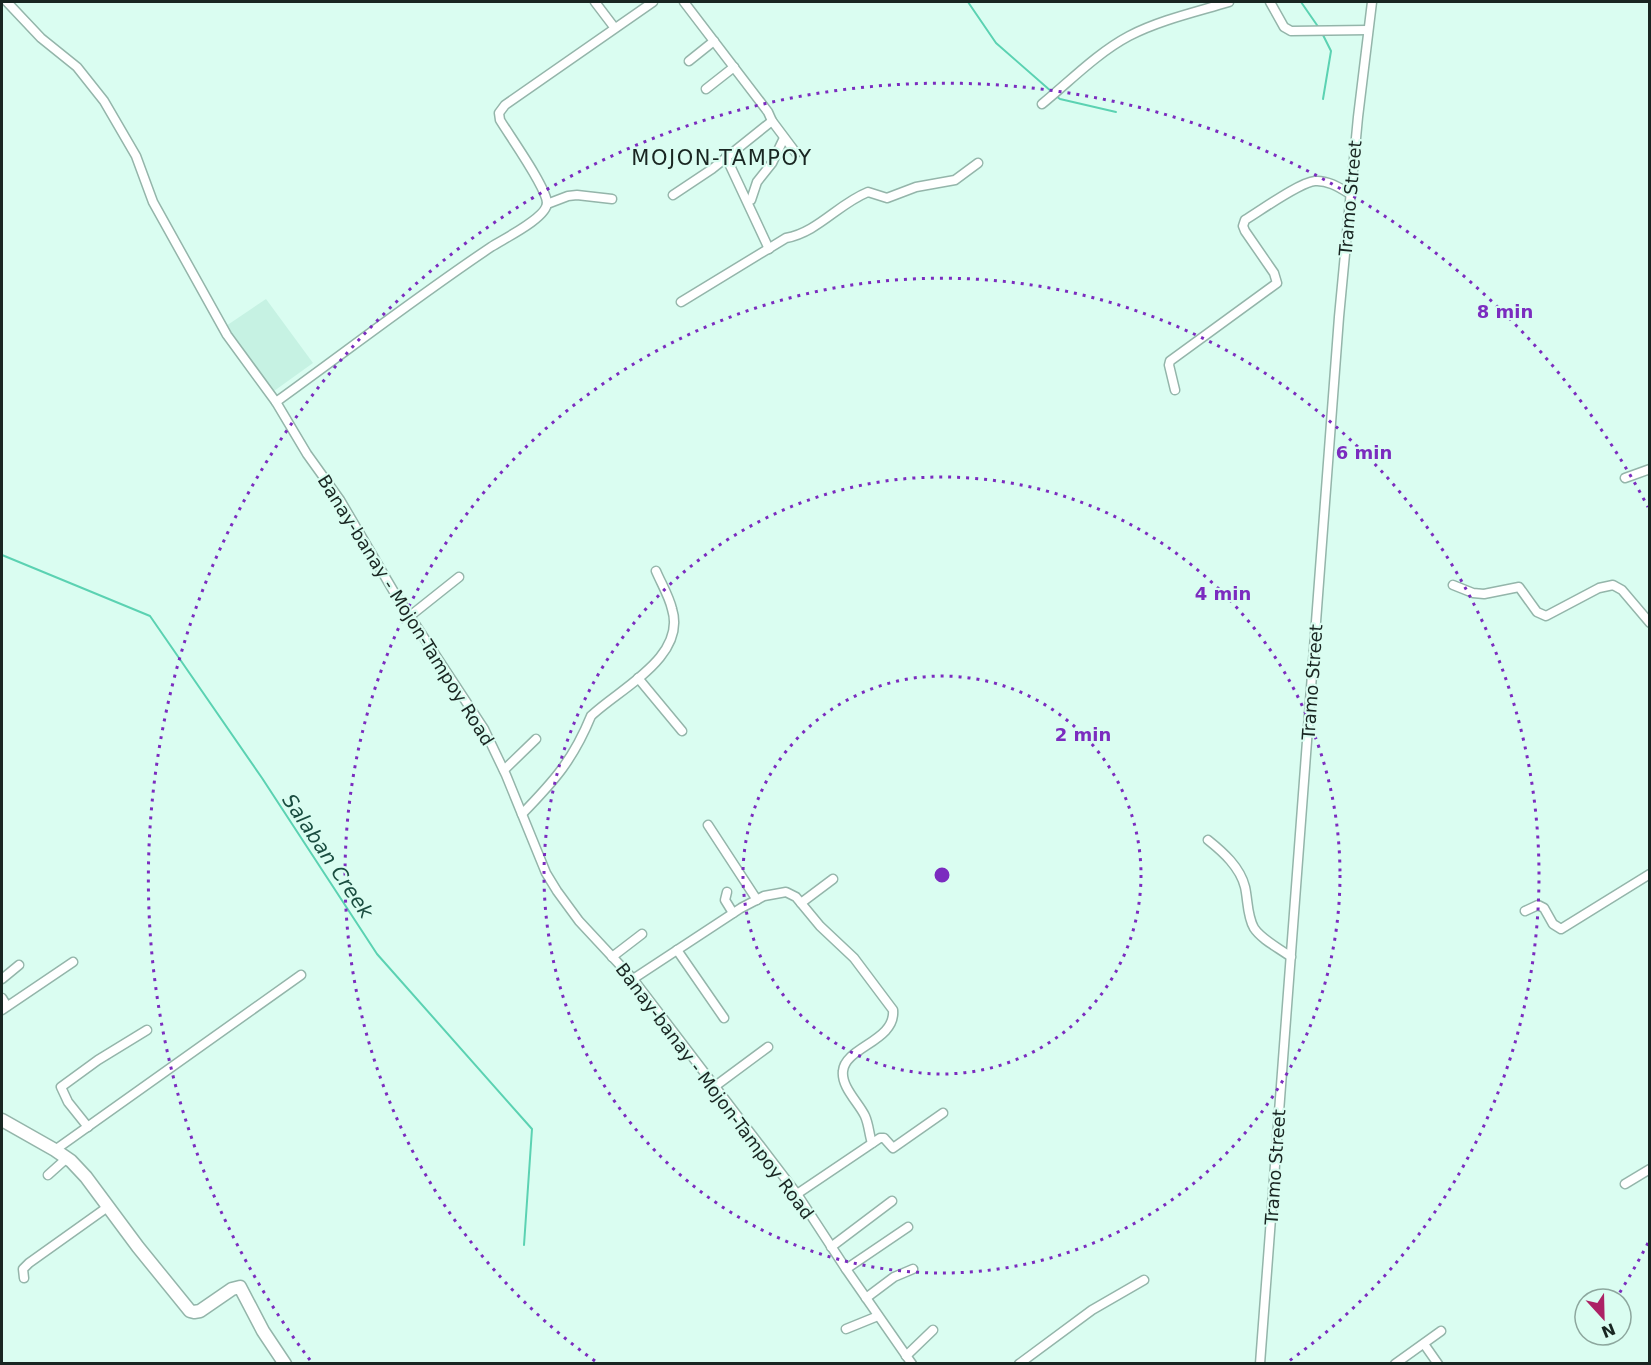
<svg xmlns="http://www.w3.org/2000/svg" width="1651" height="1365" font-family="'DejaVu Sans',sans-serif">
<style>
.built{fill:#c6f2e3}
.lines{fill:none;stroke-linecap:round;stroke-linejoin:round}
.stream{stroke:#5bd2b2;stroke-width:2}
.street-casing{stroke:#94b5aa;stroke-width:11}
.secondary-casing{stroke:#94b5aa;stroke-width:15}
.street{stroke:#fff;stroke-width:8}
.secondary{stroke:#fff;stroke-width:12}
.ring{fill:none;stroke:#7b2cbf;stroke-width:3;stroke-dasharray:3 6}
.labels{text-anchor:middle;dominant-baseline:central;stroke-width:4.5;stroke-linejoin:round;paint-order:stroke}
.street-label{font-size:18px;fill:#192622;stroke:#dafdf1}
.water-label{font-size:20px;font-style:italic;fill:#1a4d40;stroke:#dafdf1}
.quarter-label{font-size:21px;letter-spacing:1.5px;fill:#192622;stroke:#dafdf1}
.centre{fill:#7b2cbf;stroke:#dafdf1;stroke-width:3}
.ring-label{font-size:18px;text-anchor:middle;font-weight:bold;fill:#7b2cbf;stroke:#dafdf1;stroke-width:4.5;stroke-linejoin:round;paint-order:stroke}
</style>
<rect width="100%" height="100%" fill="#dafdf1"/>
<path class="built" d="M 266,299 L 313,363 L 274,391 L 226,326 Z"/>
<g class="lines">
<g class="stream">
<path d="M 968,2 L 996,43 L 1052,92"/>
<path d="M 1301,2 L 1319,28"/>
<path d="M 1322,33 L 1331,51 L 1323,99"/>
<path d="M 1056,96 L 1060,99 L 1116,112"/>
<path d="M 2,555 L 150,616 L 262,778 L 377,954 L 532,1129 L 524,1245"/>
</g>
<g class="street-casing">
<g id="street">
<path d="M 7,2 L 41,38 L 77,67 L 104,101 L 136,156 L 153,202 L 227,335 L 276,402 L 307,454 L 340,500 L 394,592 L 484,729 L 506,775 L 546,873 L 557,891 L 579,921 L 633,979 L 797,1194 L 846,1269 L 912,1364"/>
<path d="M 595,2 L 614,27"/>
<path d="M 684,2 L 768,112 L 772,121 L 796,153"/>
<path d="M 1270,2 L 1284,27 L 1291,31 L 1368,30"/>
<path d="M 689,61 L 714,41"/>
<path d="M 706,89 L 734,67"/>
<path d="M 1042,104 C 1069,82 1097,53 1129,36 C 1160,20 1196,12 1229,2"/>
<path d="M 726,157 L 769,249"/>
<path d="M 673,195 L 712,169 L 772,121"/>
<path d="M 751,200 L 757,182 L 772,163 L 784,138"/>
<path d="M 547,204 L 568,196 L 577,195 L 612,199"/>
<path d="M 681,302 L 786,238 C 818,232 838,204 868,192 L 887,198 L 916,187 L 955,180 L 978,163"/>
<path d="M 1175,390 L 1169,365 L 1170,361 L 1277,283 L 1274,273 L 1245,231 L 1243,226 L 1245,220 C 1260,211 1300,182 1315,181 C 1328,180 1340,188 1350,194"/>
<path d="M 276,402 C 348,350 418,296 491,247 C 503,239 547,218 547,203 C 547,188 509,135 500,120 L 499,113 L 505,105 L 653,2"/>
<path d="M 1625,478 L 1650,469"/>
<path d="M 1453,585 L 1473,593 L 1484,594 L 1519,587 L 1537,612 L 1546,616 L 1599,588 L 1613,585 L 1622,590 L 1650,623"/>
<path d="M 410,616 L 459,577"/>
<path d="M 638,678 L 682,731"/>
<path d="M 504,770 L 536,739"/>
<path d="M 522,814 C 554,781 573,760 591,716 C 619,689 687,657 672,609 C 669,596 661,583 656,571"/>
<path d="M 708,825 L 757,900"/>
<path d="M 1208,840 C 1223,852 1240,867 1245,887 C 1248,900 1247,916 1254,928 C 1262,940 1279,948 1291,957"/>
<path d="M 727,892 L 725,900 L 733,913"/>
<path d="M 801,903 L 833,879"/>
<path d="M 1525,911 L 1538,905 L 1544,908 L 1553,924 L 1561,929 L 1650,874"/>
<path d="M 677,950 L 724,1018"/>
<path d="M 612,957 L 642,934"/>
<path d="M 2,979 L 19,965"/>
<path d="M 633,979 L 741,908 L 764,896 L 786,892 L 796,897 L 820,926 L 854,958 L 893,1010 C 896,1041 845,1047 843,1071 C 841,1087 859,1103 865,1116 C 869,1125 869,1134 872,1143"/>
<path d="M 2,998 L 7,1006"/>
<path d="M 2,1010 L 73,962"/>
<path d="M 714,1087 L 768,1047"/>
<path d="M 88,1127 L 68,1102 L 61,1087 L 98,1060 L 147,1030"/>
<path d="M 55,1150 L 301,975"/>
<path d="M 48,1175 L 67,1158"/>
<path d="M 1625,1184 L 1650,1169"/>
<path d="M 797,1194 L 880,1138 L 884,1138 L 893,1148 L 943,1113"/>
<path d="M 831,1247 L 892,1201"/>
<path d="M 846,1269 L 908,1227"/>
<path d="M 24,1278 L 23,1269 L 29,1263 L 109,1206"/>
<path d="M 866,1298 L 894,1277 L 913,1269"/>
<path d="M 846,1329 L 878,1316"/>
<path d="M 1424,1344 L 1438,1364"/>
<path d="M 906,1356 L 933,1330"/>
<path d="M 1019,1364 L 1092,1310 L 1144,1280"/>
<path d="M 1260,1364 L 1339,317 L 1358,117 L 1372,2"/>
<path d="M 1395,1364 L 1441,1331"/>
</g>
</g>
<g class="secondary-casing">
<path id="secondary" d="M 2,1120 L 55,1150 L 71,1161 L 86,1177 L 138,1247 L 190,1311 L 194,1312 L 200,1311 L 232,1289 L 240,1287 L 263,1331 L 285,1364"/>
</g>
<use href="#street" class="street"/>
<use href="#secondary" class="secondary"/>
</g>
<g class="ring">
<circle cx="942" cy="875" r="199"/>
<circle cx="942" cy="875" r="398"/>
<path d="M595 1361A597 597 0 1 1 1289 1361"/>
<path d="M1648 1243A796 796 0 0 1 1617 1297M310 1360A796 796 0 1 1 1648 507"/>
</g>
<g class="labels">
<g class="street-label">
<text transform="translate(1350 198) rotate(-85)">Tramo Street</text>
<text transform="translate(406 610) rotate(58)">Banay-banay - Mojon-Tampoy Road</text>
<text transform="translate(1312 682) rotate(-86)">Tramo Street</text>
<text transform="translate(715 1091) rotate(53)">Banay-banay - Mojon-Tampoy Road</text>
<text transform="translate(1275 1167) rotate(-86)">Tramo Street</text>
</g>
<g class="water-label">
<text transform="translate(328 856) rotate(56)">Salaban Creek</text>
</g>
<g class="quarter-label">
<text x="722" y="158">MOJON-TAMPOY</text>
</g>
</g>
<circle cx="942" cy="875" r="9" class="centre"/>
<g class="ring-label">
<text x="1505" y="318">8 min</text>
<text x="1364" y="459">6 min</text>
<text x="1223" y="600">4 min</text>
<text x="1083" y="741">2 min</text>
</g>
<rect width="1651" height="1365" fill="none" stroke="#192622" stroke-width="6"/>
<g transform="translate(1603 1317) rotate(158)"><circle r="28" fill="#dafdf1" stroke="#8da79e" stroke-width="1.5"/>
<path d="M0-4.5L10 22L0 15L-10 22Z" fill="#ac2265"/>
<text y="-9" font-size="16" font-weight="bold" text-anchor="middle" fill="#192622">N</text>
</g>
</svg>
